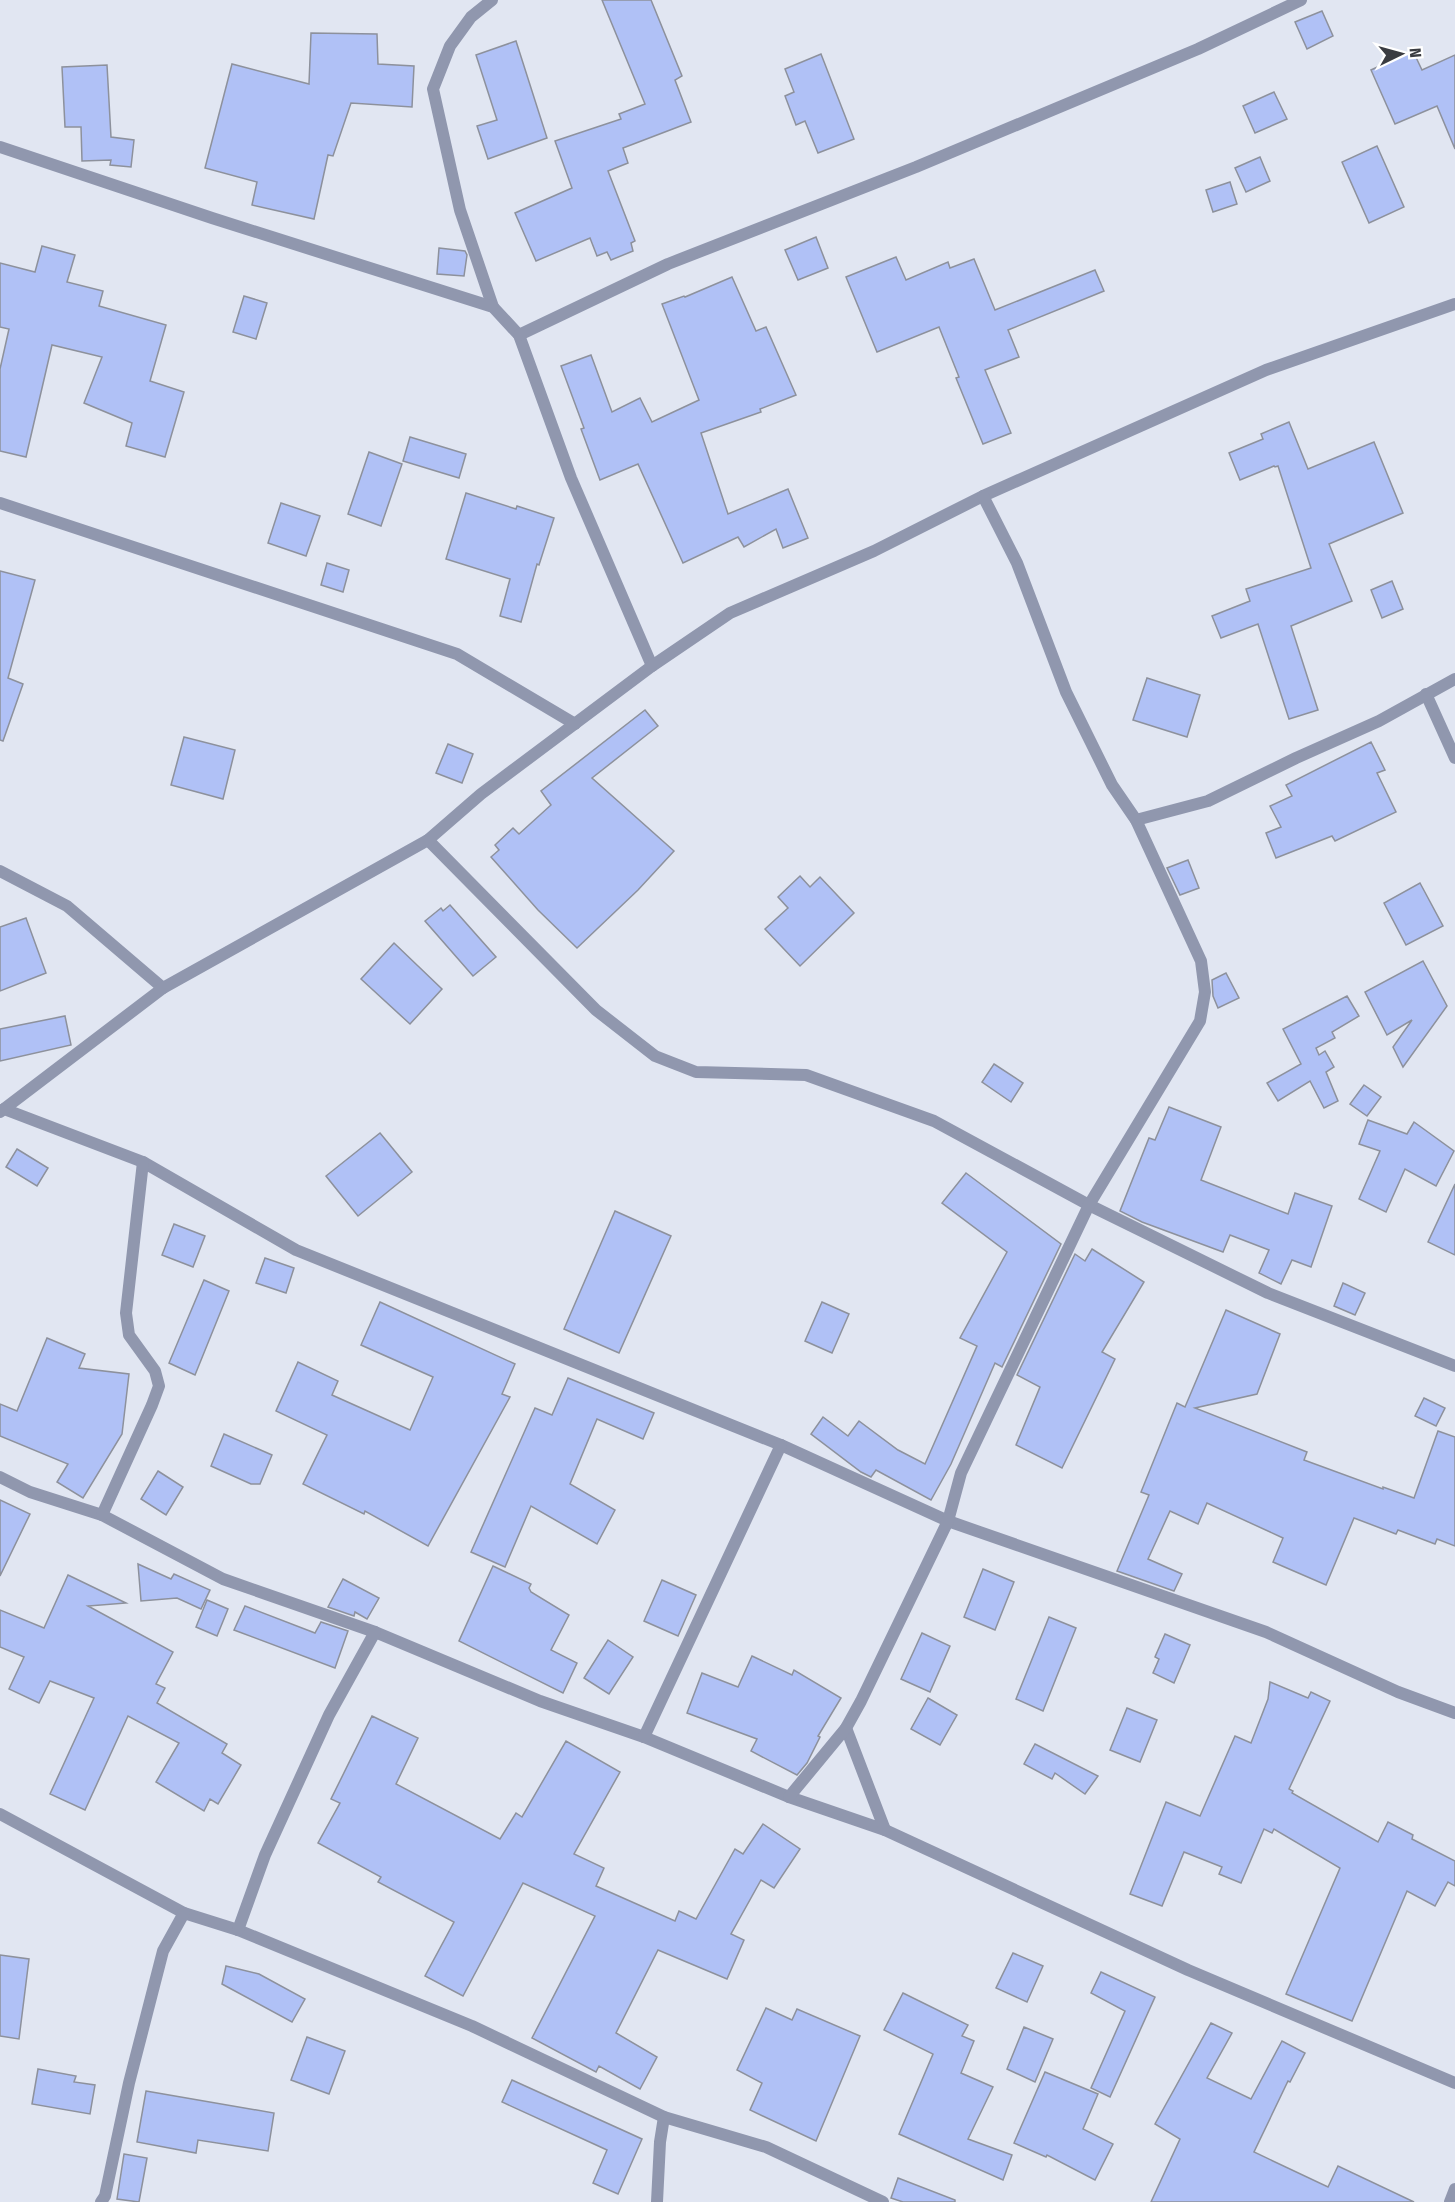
<svg xmlns="http://www.w3.org/2000/svg" width="1455" height="2202" font-family="'Fira Sans Condensed',sans-serif">
<style>
.building{fill:#b0c1f6;stroke:#8d919c;stroke-width:1.5}
.lines{fill:none;stroke-linecap:round;stroke-linejoin:round}
.street{stroke:#9097ae;stroke-width:12}
</style>
<rect width="100%" height="100%" fill="#e1e6f2"/>
<g class="building">
<path d="M 602,0 L 651,0 L 682,76 L 675,80 L 691,122 L 623,148 L 628,163 L 608,171 L 635,241 L 631,243 L 633,251 L 611,260 L 607,252 L 597,256 L 590,238 L 536,261 L 515,213 L 572,188 L 555,141 L 621,119 L 619,114 L 645,104 Z"/>
<path d="M 1322,11 L 1333,36 L 1307,49 L 1295,22 Z"/>
<path d="M 311,33 L 377,34 L 378,64 L 414,66 L 412,107 L 351,103 L 333,156 L 328,155 L 314,219 L 252,205 L 257,182 L 205,168 L 232,64 L 309,84 Z"/>
<path d="M 516,41 L 547,138 L 488,159 L 477,126 L 497,120 L 476,55 Z"/>
<path d="M 1413,51 L 1422,70 L 1455,55 L 1455,149 L 1437,106 L 1395,124 L 1371,70 Z"/>
<path d="M 821,54 L 854,139 L 818,153 L 805,121 L 796,125 L 785,96 L 794,92 L 785,69 Z"/>
<path d="M 107,65 L 111,137 L 134,140 L 131,167 L 110,165 L 111,160 L 82,161 L 81,127 L 65,127 L 62,67 Z"/>
<path d="M 1274,92 L 1287,119 L 1255,133 L 1243,106 Z"/>
<path d="M 1377,146 L 1404,207 L 1369,223 L 1342,162 Z"/>
<path d="M 1260,157 L 1270,181 L 1246,192 L 1235,168 Z"/>
<path d="M 1230,182 L 1237,204 L 1213,212 L 1206,190 Z"/>
<path d="M 816,237 L 828,268 L 798,280 L 785,250 Z"/>
<path d="M 42,246 L 75,255 L 67,282 L 103,291 L 99,306 L 166,325 L 150,381 L 184,392 L 165,457 L 126,446 L 132,423 L 84,403 L 102,357 L 52,345 L 26,457 L 0,451 L 0,369 L 9,329 L 0,327 L 0,263 L 35,272 Z"/>
<path d="M 439,248 L 465,251 L 467,255 L 464,276 L 437,274 Z"/>
<path d="M 896,257 L 906,280 L 948,262 L 950,268 L 974,259 L 995,310 L 1095,270 L 1104,291 L 1008,330 L 1019,357 L 985,370 L 1011,433 L 983,444 L 956,378 L 959,377 L 939,327 L 877,352 L 846,277 Z"/>
<path d="M 732,277 L 756,331 L 766,327 L 796,395 L 760,409 L 761,412 L 701,433 L 728,514 L 788,489 L 808,538 L 783,548 L 776,529 L 744,547 L 738,537 L 683,563 L 638,464 L 600,480 L 581,429 L 584,428 L 561,366 L 591,355 L 612,412 L 640,398 L 652,422 L 699,400 L 662,304 L 684,296 L 685,297 Z"/>
<path d="M 244,296 L 267,303 L 256,339 L 233,332 Z"/>
<path d="M 1289,422 L 1308,469 L 1374,442 L 1403,513 L 1329,544 L 1352,601 L 1291,626 L 1318,710 L 1289,719 L 1258,624 L 1221,638 L 1212,616 L 1250,601 L 1246,589 L 1311,568 L 1278,466 L 1275,467 L 1274,466 L 1240,480 L 1229,453 L 1263,439 L 1261,434 Z"/>
<path d="M 410,437 L 466,454 L 459,478 L 403,461 Z"/>
<path d="M 369,452 L 402,464 L 381,526 L 348,514 Z"/>
<path d="M 466,493 L 516,509 L 517,506 L 554,518 L 539,565 L 537,564 L 521,622 L 500,616 L 510,579 L 446,559 Z"/>
<path d="M 281,503 L 320,516 L 306,556 L 268,543 Z"/>
<path d="M 327,563 L 349,570 L 343,592 L 321,585 Z"/>
<path d="M 0,571 L 35,580 L 8,678 L 23,684 L 3,741 L 0,740 Z"/>
<path d="M 1392,581 L 1403,609 L 1382,618 L 1371,590 Z"/>
<path d="M 1147,678 L 1200,695 L 1187,737 L 1133,720 Z"/>
<path d="M 645,710 L 658,726 L 592,778 L 674,851 L 638,890 L 577,948 L 538,910 L 491,857 L 499,850 L 495,845 L 513,828 L 519,834 L 551,805 L 541,791 Z"/>
<path d="M 184,737 L 235,750 L 223,799 L 171,785 Z"/>
<path d="M 1371,742 L 1385,770 L 1377,773 L 1396,812 L 1335,841 L 1332,836 L 1276,858 L 1266,833 L 1281,827 L 1270,806 L 1292,796 L 1286,785 Z"/>
<path d="M 448,744 L 473,754 L 462,783 L 436,773 Z"/>
<path d="M 1188,860 L 1199,888 L 1180,895 L 1167,868 Z"/>
<path d="M 800,876 L 810,887 L 820,877 L 854,913 L 800,966 L 765,929 L 788,908 L 778,897 Z"/>
<path d="M 1420,883 L 1443,926 L 1406,945 L 1384,903 Z"/>
<path d="M 450,905 L 496,957 L 473,976 L 425,921 L 441,908 L 443,911 Z"/>
<path d="M 26,918 L 46,973 L 0,991 L 0,927 Z"/>
<path d="M 394,943 L 442,989 L 410,1024 L 361,979 Z"/>
<path d="M 1423,961 L 1447,1006 L 1403,1067 L 1393,1047 L 1412,1020 L 1387,1035 L 1365,992 Z"/>
<path d="M 1226,973 L 1239,998 L 1218,1008 L 1213,996 L 1212,980 Z"/>
<path d="M 1347,996 L 1359,1016 L 1332,1032 L 1335,1038 L 1316,1048 L 1319,1055 L 1325,1051 L 1334,1067 L 1326,1072 L 1338,1101 L 1324,1108 L 1310,1081 L 1278,1101 L 1267,1083 L 1301,1064 L 1283,1029 Z"/>
<path d="M 65,1016 L 71,1045 L 0,1061 L 0,1029 Z"/>
<path d="M 994,1064 L 1023,1083 L 1011,1102 L 982,1082 Z"/>
<path d="M 1364,1085 L 1381,1097 L 1367,1116 L 1350,1104 Z"/>
<path d="M 1169,1107 L 1221,1127 L 1201,1180 L 1288,1214 L 1295,1193 L 1332,1206 L 1311,1267 L 1292,1260 L 1281,1284 L 1259,1273 L 1269,1250 L 1230,1235 L 1223,1252 L 1142,1222 L 1120,1211 L 1149,1138 L 1155,1140 Z"/>
<path d="M 1368,1120 L 1407,1134 L 1414,1122 L 1454,1151 L 1436,1186 L 1405,1169 L 1386,1212 L 1359,1199 L 1380,1151 L 1359,1144 Z"/>
<path d="M 380,1133 L 412,1172 L 358,1216 L 326,1176 Z"/>
<path d="M 17,1149 L 48,1168 L 37,1186 L 6,1167 Z"/>
<path d="M 966,1173 L 1061,1244 L 1002,1367 L 995,1363 L 951,1464 L 931,1500 L 876,1470 L 871,1477 L 861,1472 L 811,1434 L 823,1417 L 848,1436 L 859,1421 L 898,1450 L 925,1464 L 977,1346 L 960,1338 L 1007,1252 L 942,1203 Z"/>
<path d="M 1455,1184 L 1455,1255 L 1428,1242 Z"/>
<path d="M 615,1211 L 671,1236 L 619,1353 L 564,1329 Z"/>
<path d="M 174,1224 L 205,1236 L 193,1267 L 162,1255 Z"/>
<path d="M 1092,1249 L 1144,1282 L 1102,1352 L 1115,1359 L 1062,1468 L 1016,1445 L 1040,1387 L 1017,1375 L 1075,1254 L 1085,1261 Z"/>
<path d="M 265,1258 L 294,1268 L 286,1293 L 256,1283 Z"/>
<path d="M 204,1280 L 229,1291 L 195,1375 L 169,1363 Z"/>
<path d="M 1343,1283 L 1365,1293 L 1355,1315 L 1334,1306 Z"/>
<path d="M 380,1302 L 515,1364 L 502,1394 L 510,1397 L 428,1546 L 365,1511 L 364,1514 L 303,1484 L 327,1435 L 276,1411 L 298,1362 L 338,1381 L 332,1395 L 410,1430 L 433,1377 L 361,1345 Z"/>
<path d="M 822,1302 L 849,1314 L 832,1353 L 805,1341 Z"/>
<path d="M 1226,1310 L 1280,1334 L 1257,1394 L 1195,1408 L 1307,1452 L 1304,1460 L 1383,1489 L 1383,1487 L 1414,1498 L 1438,1431 L 1455,1437 L 1455,1546 L 1437,1539 L 1435,1544 L 1398,1530 L 1396,1534 L 1354,1518 L 1326,1585 L 1273,1562 L 1283,1538 L 1207,1503 L 1198,1524 L 1170,1511 L 1148,1559 L 1182,1574 L 1174,1591 L 1117,1571 L 1149,1495 L 1141,1492 L 1177,1403 L 1185,1407 Z"/>
<path d="M 47,1338 L 85,1354 L 79,1368 L 129,1374 L 122,1434 L 83,1498 L 57,1482 L 68,1464 L 0,1436 L 0,1404 L 17,1411 Z"/>
<path d="M 568,1378 L 654,1413 L 643,1439 L 597,1419 L 570,1484 L 615,1510 L 597,1544 L 531,1506 L 505,1567 L 471,1552 L 535,1408 L 552,1415 Z"/>
<path d="M 1424,1398 L 1445,1408 L 1436,1426 L 1415,1416 Z"/>
<path d="M 224,1434 L 272,1455 L 260,1484 L 251,1484 L 211,1466 Z"/>
<path d="M 158,1471 L 183,1487 L 166,1515 L 141,1499 Z"/>
<path d="M 0,1500 L 30,1514 L 0,1576 Z"/>
<path d="M 138,1564 L 171,1579 L 174,1574 L 210,1590 L 201,1609 L 177,1598 L 141,1601 Z"/>
<path d="M 493,1566 L 531,1584 L 529,1588 L 531,1592 L 569,1615 L 551,1650 L 577,1663 L 563,1693 L 459,1641 Z"/>
<path d="M 983,1569 L 1014,1582 L 995,1630 L 964,1617 Z"/>
<path d="M 68,1575 L 126,1603 L 88,1606 L 173,1652 L 156,1684 L 165,1688 L 157,1703 L 227,1744 L 222,1753 L 241,1765 L 218,1804 L 210,1799 L 204,1811 L 156,1782 L 179,1743 L 128,1716 L 85,1810 L 50,1794 L 94,1698 L 50,1681 L 39,1703 L 9,1689 L 24,1657 L 0,1647 L 0,1610 L 44,1628 Z"/>
<path d="M 343,1579 L 379,1598 L 367,1619 L 355,1612 L 354,1616 L 328,1607 Z"/>
<path d="M 662,1580 L 696,1595 L 678,1636 L 644,1621 Z"/>
<path d="M 207,1600 L 228,1609 L 217,1636 L 196,1627 Z"/>
<path d="M 245,1606 L 315,1633 L 321,1622 L 348,1631 L 335,1668 L 234,1630 Z"/>
<path d="M 1049,1617 L 1076,1628 L 1043,1711 L 1016,1699 Z"/>
<path d="M 922,1633 L 950,1646 L 930,1692 L 901,1679 Z"/>
<path d="M 1165,1634 L 1190,1645 L 1174,1683 L 1153,1673 L 1159,1659 L 1155,1657 Z"/>
<path d="M 608,1640 L 633,1657 L 609,1694 L 584,1678 Z"/>
<path d="M 752,1656 L 792,1675 L 794,1670 L 841,1698 L 818,1736 L 820,1737 L 807,1763 L 797,1775 L 751,1751 L 757,1739 L 687,1713 L 702,1673 L 738,1687 Z"/>
<path d="M 1270,1682 L 1308,1698 L 1311,1692 L 1330,1701 L 1289,1789 L 1293,1791 L 1292,1793 L 1378,1842 L 1388,1822 L 1413,1835 L 1412,1839 L 1455,1861 L 1455,1886 L 1448,1882 L 1435,1906 L 1407,1891 L 1352,2021 L 1286,1994 L 1340,1868 L 1274,1829 L 1272,1833 L 1264,1829 L 1241,1883 L 1219,1874 L 1222,1867 L 1184,1852 L 1162,1906 L 1130,1894 L 1166,1802 L 1200,1816 L 1235,1736 L 1251,1743 L 1268,1699 Z"/>
<path d="M 928,1698 L 957,1715 L 940,1745 L 911,1729 Z"/>
<path d="M 1127,1708 L 1157,1720 L 1140,1762 L 1110,1750 Z"/>
<path d="M 372,1716 L 418,1738 L 396,1784 L 500,1839 L 516,1813 L 522,1817 L 566,1741 L 620,1772 L 574,1854 L 604,1868 L 596,1886 L 675,1921 L 679,1911 L 696,1919 L 735,1849 L 743,1854 L 763,1824 L 800,1849 L 774,1888 L 761,1880 L 731,1934 L 744,1940 L 727,1979 L 658,1950 L 616,2033 L 657,2057 L 640,2089 L 599,2066 L 596,2072 L 532,2038 L 595,1916 L 523,1883 L 463,1996 L 425,1976 L 454,1922 L 378,1882 L 381,1877 L 318,1843 L 340,1803 L 331,1799 Z"/>
<path d="M 1035,1744 L 1098,1776 L 1085,1794 L 1055,1773 L 1052,1779 L 1024,1764 Z"/>
<path d="M 1013,1953 L 1043,1966 L 1027,2002 L 996,1988 Z"/>
<path d="M 0,1955 L 29,1959 L 19,2039 L 0,2036 Z"/>
<path d="M 226,1966 L 259,1974 L 305,1999 L 292,2022 L 222,1984 Z"/>
<path d="M 1101,1972 L 1155,1997 L 1110,2097 L 1091,2088 L 1125,2011 L 1091,1993 Z"/>
<path d="M 903,1993 L 968,2025 L 962,2036 L 974,2041 L 961,2073 L 993,2087 L 968,2139 L 1012,2155 L 1003,2180 L 899,2134 L 933,2054 L 884,2030 Z"/>
<path d="M 766,2008 L 792,2020 L 797,2009 L 860,2036 L 816,2141 L 750,2110 L 762,2083 L 737,2070 Z"/>
<path d="M 1211,2023 L 1232,2033 L 1207,2078 L 1251,2099 L 1282,2041 L 1305,2053 L 1290,2082 L 1288,2081 L 1254,2152 L 1328,2187 L 1338,2166 L 1414,2202 L 1151,2202 L 1180,2139 L 1155,2124 Z"/>
<path d="M 1024,2027 L 1053,2039 L 1035,2082 L 1007,2069 Z"/>
<path d="M 307,2037 L 345,2051 L 329,2094 L 291,2080 Z"/>
<path d="M 38,2069 L 76,2076 L 74,2082 L 95,2085 L 90,2114 L 32,2104 Z"/>
<path d="M 1045,2072 L 1098,2094 L 1083,2129 L 1113,2144 L 1095,2180 L 1047,2155 L 1046,2157 L 1014,2143 Z"/>
<path d="M 512,2080 L 642,2139 L 618,2194 L 593,2183 L 607,2150 L 502,2102 Z"/>
<path d="M 146,2091 L 274,2113 L 268,2151 L 198,2140 L 196,2153 L 137,2142 Z"/>
<path d="M 124,2154 L 147,2158 L 139,2202 L 117,2199 Z"/>
<path d="M 898,2178 L 955,2200 L 955,2202 L 903,2202 L 891,2198 Z"/>
</g>
<g class="lines">
<g class="street">
<path d="M 492,0 L 471,17 L 450,46 L 433,89 L 460,210 L 493,307"/>
<path d="M 0,147 L 212,218 L 493,307 L 519,335 L 571,478 L 652,666"/>
<path d="M 519,335 L 668,264 L 916,167 L 1198,49 L 1301,0"/>
<path d="M 0,503 L 457,654 L 575,724"/>
<path d="M 1426,694 L 1455,758"/>
<path d="M 1136,820 L 1208,801 L 1296,758 L 1379,721 L 1455,679"/>
<path d="M 428,840 L 596,1010 L 655,1056 L 696,1072 L 806,1075 L 934,1121 L 1089,1205 L 1268,1293 L 1455,1366"/>
<path d="M 0,871 L 67,906 L 163,988"/>
<path d="M 4,1109 L 143,1162 L 296,1250 L 781,1445 L 948,1521 L 1266,1632 L 1398,1692 L 1455,1713"/>
<path d="M 0,1112 L 163,988 L 428,840 L 481,794 L 652,666 L 730,613 L 874,551 L 983,496 L 1266,370 L 1455,304"/>
<path d="M 0,1477 L 30,1492 L 102,1515 L 223,1579 L 375,1632 L 540,1701 L 644,1737 L 789,1797 L 885,1830 L 1188,1970 L 1455,2083"/>
<path d="M 102,1515 L 152,1405 L 159,1386 L 155,1371 L 129,1335 L 126,1313 L 143,1162"/>
<path d="M 846,1728 L 885,1830"/>
<path d="M 644,1737 L 781,1445"/>
<path d="M 789,1797 L 846,1728 L 861,1701 L 948,1521 L 961,1473 L 1089,1205 L 1200,1021 L 1205,992 L 1201,961 L 1136,820 L 1112,785 L 1066,692 L 1017,563 L 983,496"/>
<path d="M 0,1814 L 184,1913 L 238,1930 L 472,2026 L 664,2117 L 766,2147 L 883,2202"/>
<path d="M 238,1930 L 265,1855 L 329,1715 L 375,1632"/>
<path d="M 101,2202 L 105,2196 L 129,2083 L 163,1951 L 184,1913"/>
<path d="M 657,2202 L 660,2142 L 664,2117"/>
<path d="M 1450,2202 L 1455,2189"/>
</g>
</g>
<g transform="translate(1401 54) rotate(85)" stroke="#ffffff" stroke-width="4.5" paint-order="stroke">
<path d="M0-4.5L10 22L0 15L-10 22Z" fill="#3a3c41"/>
<text y="-9" font-size="16" font-weight="bold" text-anchor="middle" fill="#3a3c41">N</text>
</g>
</svg>
